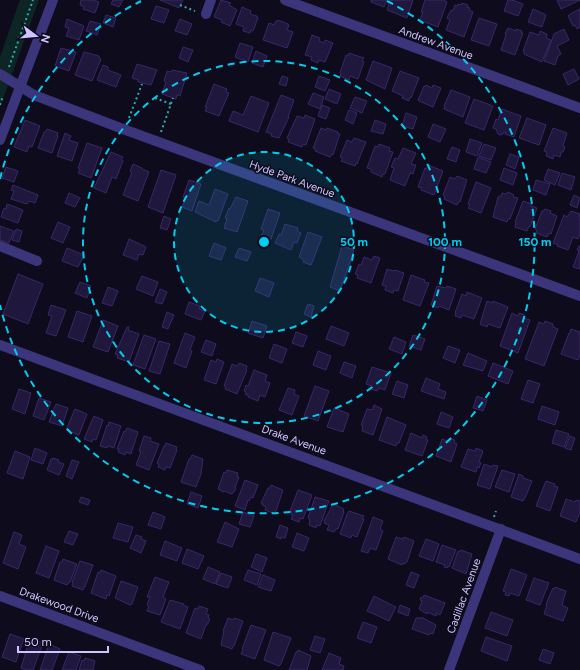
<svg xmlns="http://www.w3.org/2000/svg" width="580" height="670" font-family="Figtree,sans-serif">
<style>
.green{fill:#0e2526}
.building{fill:#20173d;stroke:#382869}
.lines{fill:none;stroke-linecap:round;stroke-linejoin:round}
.path{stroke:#2badab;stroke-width:2;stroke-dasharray:2 3;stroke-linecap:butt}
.minor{stroke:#3b357b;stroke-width:10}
.ring{fill:none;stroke:#00cef0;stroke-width:2;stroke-dasharray:7 5}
.labels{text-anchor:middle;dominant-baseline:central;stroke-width:3;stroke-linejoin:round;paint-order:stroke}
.street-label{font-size:11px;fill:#cec5ff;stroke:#0e0b1c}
.centre{fill:#00cef0;stroke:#0e0b1c;stroke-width:2}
.ring-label{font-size:12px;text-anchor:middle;font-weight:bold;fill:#00cef0;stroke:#0e0b1c;stroke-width:3;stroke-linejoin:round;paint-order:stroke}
</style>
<rect width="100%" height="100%" fill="#0e0b1c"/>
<path class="green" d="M 20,0 L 39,0 L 0,107 L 0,57 Z"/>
<g class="building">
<path d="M 81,0 L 92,0 L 99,2 L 95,13 L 83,9 L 84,7 L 80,5 Z"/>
<path d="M 113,0 L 123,0 L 119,7 L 111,4 Z"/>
<path d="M 160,0 L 183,0 L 179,8 Z"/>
<path d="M 221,0 L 231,3 L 229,5 L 237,10 L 230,26 L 221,22 L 222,20 L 214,17 Z"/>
<path d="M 371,0 L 387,0 L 384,7 L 371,2 Z"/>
<path d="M 390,0 L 413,0 L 407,18 L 387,10 Z"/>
<path d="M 425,0 L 443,0 L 447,2 L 438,27 L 420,20 L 423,12 L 421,12 Z"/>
<path d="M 508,0 L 512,0 L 523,4 L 518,16 L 504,11 Z"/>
<path d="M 557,0 L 580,0 L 561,9 Z"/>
<path d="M 462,3 L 468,5 L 467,7 L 470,8 L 469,10 L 473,12 L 464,37 L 446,30 L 450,20 L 447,18 L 451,10 L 453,11 L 455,5 L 457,6 L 458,4 L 461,5 Z"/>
<path d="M 156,6 L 169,10 L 164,23 L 151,19 Z"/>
<path d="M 242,7 L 251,11 L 250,14 L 257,16 L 257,18 L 258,18 L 253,31 L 251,30 L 250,33 L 243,31 L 244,27 L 236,24 Z"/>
<path d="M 533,9 L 546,15 L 542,27 L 528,22 Z"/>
<path d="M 580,9 L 580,27 L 577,29 L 575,25 L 573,26 L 568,16 L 570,14 Z"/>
<path d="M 106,15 L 116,18 L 113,27 L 103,23 Z"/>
<path d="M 479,18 L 497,24 L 489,46 L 471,40 Z"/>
<path d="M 67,19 L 84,26 L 79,40 L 66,36 L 69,28 L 65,27 Z"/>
<path d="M 180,19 L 192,24 L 187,35 L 175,31 Z"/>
<path d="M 278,20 L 288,24 L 288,25 L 289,25 L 287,30 L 293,32 L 287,48 L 263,40 L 269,23 L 274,25 L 276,21 L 277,21 Z"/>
<path d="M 90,21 L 101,24 L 97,35 L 86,31 Z"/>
<path d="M 508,28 L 516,31 L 516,29 L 522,31 L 521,33 L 523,33 L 515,55 L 501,50 L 506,35 L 505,34 Z"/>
<path d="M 564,29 L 569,40 L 557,46 L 561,54 L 558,56 L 555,65 L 544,61 L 554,34 Z"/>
<path d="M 540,31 L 547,34 L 546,38 L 551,40 L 542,62 L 524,54 L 524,52 L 523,51 L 530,32 L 539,35 Z"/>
<path d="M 312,35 L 320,38 L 319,41 L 324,43 L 325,40 L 333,43 L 325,62 L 319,60 L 318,63 L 311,60 L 312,57 L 305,55 Z"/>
<path d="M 240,43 L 253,47 L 248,62 L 235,57 Z"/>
<path d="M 183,47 L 193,50 L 188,62 L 179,58 Z"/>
<path d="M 61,48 L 76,52 L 69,71 L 55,66 Z"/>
<path d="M 256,51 L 267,56 L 263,67 L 252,63 Z"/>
<path d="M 84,52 L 99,56 L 99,58 L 101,59 L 92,81 L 75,75 Z"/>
<path d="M 349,53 L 364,58 L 362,61 L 364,62 L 358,79 L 350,76 L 349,80 L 340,76 L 341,73 L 340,73 L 346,55 L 348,56 Z"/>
<path d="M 373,61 L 392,68 L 385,89 L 366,80 Z"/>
<path d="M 137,64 L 157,70 L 151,85 L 138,82 L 138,80 L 132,78 Z"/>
<path d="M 103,65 L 108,67 L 108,70 L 121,75 L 116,87 L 97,80 Z"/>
<path d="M 574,69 L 579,79 L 568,85 L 563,74 Z"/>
<path d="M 172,70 L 187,73 L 180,96 L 177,95 L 176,99 L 162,94 L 166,82 L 164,81 L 167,71 L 171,72 Z"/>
<path d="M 400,71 L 419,78 L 411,98 L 410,97 L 409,101 L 402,98 L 403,96 L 392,91 Z"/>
<path d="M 282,76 L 288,78 L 286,86 L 279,84 Z"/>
<path d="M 319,76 L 330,80 L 325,91 L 315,87 Z"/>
<path d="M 214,84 L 227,89 L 226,92 L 229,93 L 219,116 L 205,111 L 207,107 L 205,107 Z"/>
<path d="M 426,85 L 432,88 L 433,85 L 441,88 L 433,107 L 419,101 L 418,100 L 424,86 L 425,87 Z"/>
<path d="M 329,89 L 341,94 L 337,104 L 325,99 Z"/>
<path d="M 451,90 L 470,97 L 463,117 L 444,109 L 445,106 L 444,106 Z"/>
<path d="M 313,93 L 324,97 L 320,109 L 308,104 Z"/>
<path d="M 281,95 L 294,100 L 288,117 L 289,117 L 279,138 L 271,136 L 272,134 L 266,132 Z"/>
<path d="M 251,96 L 269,103 L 258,132 L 229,121 L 233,111 L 243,115 Z"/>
<path d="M 355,97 L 367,101 L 362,113 L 350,108 Z"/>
<path d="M 474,99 L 493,106 L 484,130 L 465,123 Z"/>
<path d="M 322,105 L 330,108 L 326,119 L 318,116 Z"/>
<path d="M 502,109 L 521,116 L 514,137 L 505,134 L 506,132 L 504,132 L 503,134 L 500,135 L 498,134 L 496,129 L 493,128 L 496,119 L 498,120 Z"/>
<path d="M 349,110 L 357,113 L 353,124 L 345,120 Z"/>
<path d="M 406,113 L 417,117 L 413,129 L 402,126 Z"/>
<path d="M 305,115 L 315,119 L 306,145 L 303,144 L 302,147 L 288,142 L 289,139 L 287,138 L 297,116 L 304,118 Z"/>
<path d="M 527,118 L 546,125 L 539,145 L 519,138 Z"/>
<path d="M 25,120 L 40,126 L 32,147 L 29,146 L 27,152 L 14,147 Z"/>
<path d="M 375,120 L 386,124 L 383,134 L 371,131 Z"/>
<path d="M 433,124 L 446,129 L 440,142 L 428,137 Z"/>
<path d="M 321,128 L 326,130 L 327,128 L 338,132 L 337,133 L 340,134 L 333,155 L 332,154 L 330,157 L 315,151 L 316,149 L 313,148 Z"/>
<path d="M 553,128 L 567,133 L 563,146 L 565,147 L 563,152 L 561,152 L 560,157 L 554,155 L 553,159 L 546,156 L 547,152 L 544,151 Z"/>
<path d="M 47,129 L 58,133 L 57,136 L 58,136 L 52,153 L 38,148 L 44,132 L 45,132 Z"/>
<path d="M 65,133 L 71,136 L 69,140 L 78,143 L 72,161 L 57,156 Z"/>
<path d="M 354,138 L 366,142 L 357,164 L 356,163 L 355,166 L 341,161 L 343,158 L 340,157 L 347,140 L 352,142 Z"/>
<path d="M 470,139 L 482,143 L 477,156 L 466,152 Z"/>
<path d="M 87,143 L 102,148 L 91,178 L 78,173 L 80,169 L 78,168 Z"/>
<path d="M 379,144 L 390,148 L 389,151 L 393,152 L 385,174 L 383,174 L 382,177 L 371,172 L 371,169 L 367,168 L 375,146 L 378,147 Z"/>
<path d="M 484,144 L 496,148 L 491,160 L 479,156 Z"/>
<path d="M 452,147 L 460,150 L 456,162 L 447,159 Z"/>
<path d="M 403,148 L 416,153 L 411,164 L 416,165 L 413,174 L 410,173 L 405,186 L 390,180 L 394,168 L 391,167 L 395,158 L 398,159 Z"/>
<path d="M 111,152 L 123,157 L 121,160 L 123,161 L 116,179 L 112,177 L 106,193 L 94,188 Z"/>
<path d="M 510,154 L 519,157 L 515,169 L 506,165 Z"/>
<path d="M 478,157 L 491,162 L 486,173 L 474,169 Z"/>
<path d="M 133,164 L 142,168 L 142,169 L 149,172 L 138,201 L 123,195 L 132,172 L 130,171 Z"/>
<path d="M 428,165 L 443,171 L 434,195 L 421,190 L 422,188 L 418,187 L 425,168 L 426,169 Z"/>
<path d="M 6,167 L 18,171 L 14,182 L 2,178 Z"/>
<path d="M 504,168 L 517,173 L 513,185 L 500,180 Z"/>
<path d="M 548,169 L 560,173 L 555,185 L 544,180 Z"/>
<path d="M 161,170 L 176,175 L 163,213 L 148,207 Z"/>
<path d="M 562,173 L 575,177 L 571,190 L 558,185 Z"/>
<path d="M 457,176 L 467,180 L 460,202 L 459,201 L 457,205 L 444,199 L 445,196 L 443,195 L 450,177 L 455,179 Z"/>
<path d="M 189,180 L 201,184 L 192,211 L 182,207 L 186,198 L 183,197 Z"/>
<path d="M 536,180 L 550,184 L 546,195 L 533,190 Z"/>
<path d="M 476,182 L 491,188 L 481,213 L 468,208 L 470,205 L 468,204 Z"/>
<path d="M 13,185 L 38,195 L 35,203 L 29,201 L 27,204 L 11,199 L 14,191 L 11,190 Z"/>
<path d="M 215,189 L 228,194 L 218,221 L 216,220 L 216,222 L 195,212 L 199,201 L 209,205 Z"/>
<path d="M 508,192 L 514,195 L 513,197 L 518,198 L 510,219 L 508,219 L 507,222 L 493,217 L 498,197 L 501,196 L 502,193 L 506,194 Z"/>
<path d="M 69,193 L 80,198 L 75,207 L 65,203 Z"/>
<path d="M 574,195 L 580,198 L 577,208 L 570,205 Z"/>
<path d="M 236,197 L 248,201 L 237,232 L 224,228 L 227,219 L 225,218 L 229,208 L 230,209 Z"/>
<path d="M 523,201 L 532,204 L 531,206 L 537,208 L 530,227 L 529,226 L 527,231 L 515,227 L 516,222 L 515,222 Z"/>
<path d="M 7,204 L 23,210 L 18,223 L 1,217 L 4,208 L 6,209 Z"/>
<path d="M 268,209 L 280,213 L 270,242 L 260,239 L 264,230 L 261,229 Z"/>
<path d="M 545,209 L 551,211 L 550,213 L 557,216 L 551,234 L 549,233 L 547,237 L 536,233 L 537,230 L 535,229 L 542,211 L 543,211 Z"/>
<path d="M 571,211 L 580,214 L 579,217 L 580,218 L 580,234 L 578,239 L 573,237 L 568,250 L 557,246 L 558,245 L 553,243 L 564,215 L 567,217 Z"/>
<path d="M 164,216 L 171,219 L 167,230 L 160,228 Z"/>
<path d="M 58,222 L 70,227 L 63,243 L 51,238 Z"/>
<path d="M 285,224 L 298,228 L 297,231 L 301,233 L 297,243 L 294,242 L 291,250 L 275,243 L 279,234 L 281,235 Z"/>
<path d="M 0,226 L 14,231 L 9,243 L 0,240 Z"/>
<path d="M 16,229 L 22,231 L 19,242 L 12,240 Z"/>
<path d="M 308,232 L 322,237 L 311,265 L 303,262 L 304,260 L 299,257 Z"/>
<path d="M 129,239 L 146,247 L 143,255 L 139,254 L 137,260 L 123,255 Z"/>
<path d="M 214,243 L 226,248 L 221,260 L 209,256 Z"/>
<path d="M 342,246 L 354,250 L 340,291 L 330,287 Z"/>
<path d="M 579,246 L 580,246 L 580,269 L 573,267 L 579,251 L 577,250 Z"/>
<path d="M 67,248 L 84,255 L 78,267 L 62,261 Z"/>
<path d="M 239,248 L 251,252 L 247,261 L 235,257 Z"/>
<path d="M 374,256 L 380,258 L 371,283 L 357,278 L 358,275 L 355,274 L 359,264 L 361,265 L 364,257 L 372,260 Z"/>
<path d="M 387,269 L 394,271 L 395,270 L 404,273 L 398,291 L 394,290 L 393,293 L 385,290 L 386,286 L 382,285 Z"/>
<path d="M 18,274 L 43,284 L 28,324 L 3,314 Z"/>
<path d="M 411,275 L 425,280 L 424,282 L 429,283 L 420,306 L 403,300 Z"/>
<path d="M 142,276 L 158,282 L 153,296 L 136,289 Z"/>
<path d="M 260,278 L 274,283 L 269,297 L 255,291 Z"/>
<path d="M 80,282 L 91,286 L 87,298 L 75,293 Z"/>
<path d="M 437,286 L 446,288 L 447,286 L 456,289 L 449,310 L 439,306 L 438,308 L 431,305 Z"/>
<path d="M 108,287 L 118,291 L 112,306 L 102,303 Z"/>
<path d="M 160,289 L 167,292 L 162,304 L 155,302 Z"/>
<path d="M 467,292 L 482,298 L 474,319 L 462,315 L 461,318 L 455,316 L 456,313 L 455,313 L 462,294 L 466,296 Z"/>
<path d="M 487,301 L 493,303 L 493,301 L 508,307 L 500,328 L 488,324 L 487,327 L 480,324 Z"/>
<path d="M 189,302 L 200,306 L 199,309 L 205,311 L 201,320 L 185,314 Z"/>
<path d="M 308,304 L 314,306 L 311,317 L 304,314 Z"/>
<path d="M 51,305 L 66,310 L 56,336 L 46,333 L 52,316 L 48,315 Z"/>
<path d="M 77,311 L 92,316 L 83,342 L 68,337 Z"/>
<path d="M 167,312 L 174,315 L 168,329 L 162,327 Z"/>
<path d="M 512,313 L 518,316 L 519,313 L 525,315 L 524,318 L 530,320 L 518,353 L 500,346 Z"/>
<path d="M 103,320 L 118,326 L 108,352 L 93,347 Z"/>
<path d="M 252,321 L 267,326 L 263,338 L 248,333 Z"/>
<path d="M 545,321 L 553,324 L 553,327 L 558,329 L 544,366 L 525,359 L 539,322 L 544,324 Z"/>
<path d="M 331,326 L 349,333 L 344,346 L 326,339 Z"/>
<path d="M 127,327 L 129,327 L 128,330 L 139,334 L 129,362 L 117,358 L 118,355 L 115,354 Z"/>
<path d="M 571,329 L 580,332 L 580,356 L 578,360 L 561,354 L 569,333 L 570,333 Z"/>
<path d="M 296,332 L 307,336 L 303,347 L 292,343 Z"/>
<path d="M 185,333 L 195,337 L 190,350 L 192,351 L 186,368 L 174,363 Z"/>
<path d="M 144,335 L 156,339 L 145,369 L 133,365 Z"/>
<path d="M 413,335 L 425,339 L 421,350 L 409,346 Z"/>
<path d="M 394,337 L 406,342 L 402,354 L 389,349 Z"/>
<path d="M 206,340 L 216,344 L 212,356 L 201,352 Z"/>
<path d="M 159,341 L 170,344 L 160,374 L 149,371 Z"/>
<path d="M 274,344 L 287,349 L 282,363 L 269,358 Z"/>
<path d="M 448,346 L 460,350 L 455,363 L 443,358 Z"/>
<path d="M 318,351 L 331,356 L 326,370 L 313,365 Z"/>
<path d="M 468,353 L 487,361 L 483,371 L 463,365 Z"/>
<path d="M 217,359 L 224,362 L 216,384 L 204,380 L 211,360 L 216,362 Z"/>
<path d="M 344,362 L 356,366 L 352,378 L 340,373 Z"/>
<path d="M 239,363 L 247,366 L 246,369 L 247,370 L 237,394 L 225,389 L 226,387 L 224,386 L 232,364 L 237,366 Z"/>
<path d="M 493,363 L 513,371 L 508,384 L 488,376 Z"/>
<path d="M 372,367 L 391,373 L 385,390 L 379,388 L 377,391 L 371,389 L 372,386 L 366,384 Z"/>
<path d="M 254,370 L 267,375 L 265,381 L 270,383 L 265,397 L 260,395 L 258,401 L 248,397 L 248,395 L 245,394 L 246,392 L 244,391 L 246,385 L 248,386 Z"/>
<path d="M 426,378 L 440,384 L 438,389 L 446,392 L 444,399 L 421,391 Z"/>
<path d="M 528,380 L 540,384 L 533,403 L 521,399 Z"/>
<path d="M 397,381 L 408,385 L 404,398 L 392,394 Z"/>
<path d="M 315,386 L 329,391 L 318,421 L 304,416 Z"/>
<path d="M 288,388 L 295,390 L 294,394 L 299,396 L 292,415 L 279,410 Z"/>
<path d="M 19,389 L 31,393 L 25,414 L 12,409 Z"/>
<path d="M 477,396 L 487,400 L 483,411 L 473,408 Z"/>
<path d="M 39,398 L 51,402 L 44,420 L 33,416 Z"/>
<path d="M 56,404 L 68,408 L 62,426 L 49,422 Z"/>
<path d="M 374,405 L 382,409 L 373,435 L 362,431 L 363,426 L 361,425 L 367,409 L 372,410 Z"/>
<path d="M 542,406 L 559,412 L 555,425 L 538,419 Z"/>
<path d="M 334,408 L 349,414 L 343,432 L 327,427 Z"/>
<path d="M 75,409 L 87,414 L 79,435 L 66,430 Z"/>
<path d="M 441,412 L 453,417 L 449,428 L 437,424 Z"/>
<path d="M 94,416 L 103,420 L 96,440 L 93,439 L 92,442 L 84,439 Z"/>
<path d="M 387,417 L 406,425 L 399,443 L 397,443 L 396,446 L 379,440 Z"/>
<path d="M 109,422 L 121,426 L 114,448 L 108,446 L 107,448 L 100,446 L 107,425 L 108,426 Z"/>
<path d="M 127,428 L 138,432 L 131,454 L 126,452 L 125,455 L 118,452 L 119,449 L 117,449 L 124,431 L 125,432 Z"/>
<path d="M 556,430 L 569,434 L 564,447 L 552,443 Z"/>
<path d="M 411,433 L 422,438 L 423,435 L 427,437 L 426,440 L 428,440 L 422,456 L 405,450 Z"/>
<path d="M 144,436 L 151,438 L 150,441 L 159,444 L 149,470 L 136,465 L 141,452 L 139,451 Z"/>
<path d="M 570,436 L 575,438 L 571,450 L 565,448 Z"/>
<path d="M 442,439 L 450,442 L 451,439 L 455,440 L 454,443 L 457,444 L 451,462 L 436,456 Z"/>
<path d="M 166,443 L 177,447 L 176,450 L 177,450 L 170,468 L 166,467 L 165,470 L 158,467 L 159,464 L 157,463 L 164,446 L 165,446 Z"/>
<path d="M 35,448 L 47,453 L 43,464 L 31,460 Z"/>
<path d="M 476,448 L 483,451 L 479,462 L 481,463 L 479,468 L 477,467 L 476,472 L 461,467 L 468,449 L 475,451 Z"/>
<path d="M 15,451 L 30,457 L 23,479 L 7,473 Z"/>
<path d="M 192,455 L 203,459 L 201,474 L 196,487 L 181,482 L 189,459 L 190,459 Z"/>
<path d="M 53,458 L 59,460 L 58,462 L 64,464 L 59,475 L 47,470 L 51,459 L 53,459 Z"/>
<path d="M 72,460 L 79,462 L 72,479 L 66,476 Z"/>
<path d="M 484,464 L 492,467 L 493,465 L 498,466 L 490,489 L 477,485 Z"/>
<path d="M 227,470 L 238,473 L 237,477 L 239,477 L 235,487 L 236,488 L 234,492 L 233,492 L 232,494 L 224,491 L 224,492 L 218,489 L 224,472 L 226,473 Z"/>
<path d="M 502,470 L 515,474 L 509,492 L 495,487 Z"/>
<path d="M 519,474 L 523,476 L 523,478 L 532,481 L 525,498 L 524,498 L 523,501 L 511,497 Z"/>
<path d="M 245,480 L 258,485 L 253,498 L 251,497 L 249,501 L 248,500 L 245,510 L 235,506 Z"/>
<path d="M 546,481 L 555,484 L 554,486 L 558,487 L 550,511 L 536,506 Z"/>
<path d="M 271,485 L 283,490 L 275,514 L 265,510 L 266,507 L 262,505 L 263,504 L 261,503 L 268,488 L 270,488 Z"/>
<path d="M 298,490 L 312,495 L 303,519 L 300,518 L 299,522 L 291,519 L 293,515 L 291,515 L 292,512 L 290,511 Z"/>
<path d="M 191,492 L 202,496 L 198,508 L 187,504 Z"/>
<path d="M 81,497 L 90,500 L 88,505 L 79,502 Z"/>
<path d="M 315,497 L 329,501 L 320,526 L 317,525 L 316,528 L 309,525 L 310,519 L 308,518 Z"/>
<path d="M 566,499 L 575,502 L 576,500 L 580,501 L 580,512 L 576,522 L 560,516 Z"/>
<path d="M 333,504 L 344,509 L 343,512 L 344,512 L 338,529 L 336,529 L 334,532 L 327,530 L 329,525 L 324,523 L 325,522 L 324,521 Z"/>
<path d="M 349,511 L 364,516 L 362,519 L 364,519 L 357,537 L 352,535 L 351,538 L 340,534 L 347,514 Z"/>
<path d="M 153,512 L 165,517 L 161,529 L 148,525 Z"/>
<path d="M 243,512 L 254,516 L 250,527 L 239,524 Z"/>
<path d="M 373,517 L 383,521 L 380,529 L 383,531 L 376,550 L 370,548 L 368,553 L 361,551 Z"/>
<path d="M 225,522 L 239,529 L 232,547 L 217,542 Z"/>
<path d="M 118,523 L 133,527 L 128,542 L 113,538 Z"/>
<path d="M 280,525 L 288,528 L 285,538 L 281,537 L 281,539 L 276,537 Z"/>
<path d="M 69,531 L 78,534 L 73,545 L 64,542 Z"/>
<path d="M 14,532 L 22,535 L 19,544 L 26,547 L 18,569 L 3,563 Z"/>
<path d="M 297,533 L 309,538 L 304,551 L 292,547 Z"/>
<path d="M 136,535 L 142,537 L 141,539 L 146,541 L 141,553 L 130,548 Z"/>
<path d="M 396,537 L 403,539 L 404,537 L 414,541 L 407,562 L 406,562 L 405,564 L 403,563 L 402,565 L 388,559 Z"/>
<path d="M 426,539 L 439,544 L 433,561 L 419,556 Z"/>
<path d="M 165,541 L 182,548 L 177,561 L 160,555 Z"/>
<path d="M 442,545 L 456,550 L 449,567 L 448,566 L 447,568 L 444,567 L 445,565 L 436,562 Z"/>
<path d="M 46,546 L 59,551 L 49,578 L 36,573 Z"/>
<path d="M 187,549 L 204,556 L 198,569 L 182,563 Z"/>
<path d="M 461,550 L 472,554 L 466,574 L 452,568 L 458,551 L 460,552 Z"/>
<path d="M 256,554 L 267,558 L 262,572 L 251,567 Z"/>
<path d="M 63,559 L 77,564 L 70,582 L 69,582 L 67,585 L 54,580 L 60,562 L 62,562 Z"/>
<path d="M 80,561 L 93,565 L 85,587 L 84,587 L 83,590 L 72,586 L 73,583 L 72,582 Z"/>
<path d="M 208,567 L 220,572 L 215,584 L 203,579 Z"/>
<path d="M 511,569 L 527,575 L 519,596 L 510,593 L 509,596 L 505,595 L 506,592 L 503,591 Z"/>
<path d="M 101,570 L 116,576 L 109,596 L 107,595 L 106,599 L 91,593 L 98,572 L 100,573 Z"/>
<path d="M 248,570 L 261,574 L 257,585 L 244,580 Z"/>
<path d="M 411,572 L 419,575 L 414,588 L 406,585 Z"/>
<path d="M 221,573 L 232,577 L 228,588 L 216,584 Z"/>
<path d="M 263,575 L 275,580 L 271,591 L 258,587 Z"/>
<path d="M 155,577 L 169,582 L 163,597 L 166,599 L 160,615 L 147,611 L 149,606 L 147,605 L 150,597 L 147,597 Z"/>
<path d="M 534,578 L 549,583 L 540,605 L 526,600 Z"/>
<path d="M 121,581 L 138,587 L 132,604 L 130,605 L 115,598 Z"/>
<path d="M 555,587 L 566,591 L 562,605 L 568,608 L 563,621 L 544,614 L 547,605 L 546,605 L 548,599 L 553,588 L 554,589 Z"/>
<path d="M 424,595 L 445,603 L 440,615 L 437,613 L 436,616 L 427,612 L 427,614 L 419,609 L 422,601 L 420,600 L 421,597 L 423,598 Z"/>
<path d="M 374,596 L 396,607 L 389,621 L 367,611 Z"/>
<path d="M 170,600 L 184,604 L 183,605 L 188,607 L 180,629 L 161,622 Z"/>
<path d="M 400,605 L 410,609 L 408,616 L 398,612 Z"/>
<path d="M 199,606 L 208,609 L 206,614 L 209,615 L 208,618 L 210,619 L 207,625 L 206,625 L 201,639 L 186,633 L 195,608 L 198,609 Z"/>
<path d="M 491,612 L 513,620 L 507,636 L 485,628 Z"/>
<path d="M 228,618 L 233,620 L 234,618 L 243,621 L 234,646 L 233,646 L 232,649 L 221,645 L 224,631 L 223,631 Z"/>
<path d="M 416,618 L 423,618 L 436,625 L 433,634 L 430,633 L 429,635 L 412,629 Z"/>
<path d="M 363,622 L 377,627 L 371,643 L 357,638 Z"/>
<path d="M 251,625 L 266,630 L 255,659 L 241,654 L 243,649 L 242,649 Z"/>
<path d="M 273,632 L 291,638 L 281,664 L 279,666 L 264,660 Z"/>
<path d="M 10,634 L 24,639 L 16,662 L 2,657 Z"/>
<path d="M 315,636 L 325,639 L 320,653 L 310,650 Z"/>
<path d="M 486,637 L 512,646 L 507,661 L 481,651 Z"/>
<path d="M 30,638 L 43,643 L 33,670 L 27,670 L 21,668 Z"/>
<path d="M 49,644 L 60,649 L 59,652 L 52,670 L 40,670 Z"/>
<path d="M 543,649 L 554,653 L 550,664 L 539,660 Z"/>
<path d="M 298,650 L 311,656 L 307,670 L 289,670 L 296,652 L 297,652 Z"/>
<path d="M 69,652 L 81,656 L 76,670 L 62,670 Z"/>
<path d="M 329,653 L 341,658 L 339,664 L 344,666 L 343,670 L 322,670 Z"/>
<path d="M 85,658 L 95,661 L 93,670 L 79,670 L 82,660 L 84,661 Z"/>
</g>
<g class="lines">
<g class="path">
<path d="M 180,5 L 195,11"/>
<path d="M 9,67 L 33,0"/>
<path d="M 155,98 L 171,104"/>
<path d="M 0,105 L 3,96"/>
<path d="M 129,118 L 142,84"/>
<path d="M 161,132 L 173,98"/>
<path d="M 494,517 L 496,511"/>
</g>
<g class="minor">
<path d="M 285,0 L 580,108"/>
<path d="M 206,14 L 211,0"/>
<path d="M 0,74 L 34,95 L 123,129 L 580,296"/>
<path d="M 0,140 L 53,0"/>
<path d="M 0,246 L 37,261"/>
<path d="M 0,345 L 580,559"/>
<path d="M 0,596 L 200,670"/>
<path d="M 449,670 L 501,529"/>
</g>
</g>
<circle cx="264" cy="242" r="90" fill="#00cef0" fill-opacity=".12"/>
<g class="ring">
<circle cx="264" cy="242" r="90"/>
<circle cx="264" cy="242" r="181"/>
<path d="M0 179A271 271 0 0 1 141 1M387 1A271 271 0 1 1 0 305"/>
</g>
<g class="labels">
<g class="street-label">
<text transform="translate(436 43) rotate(20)">Andrew Avenue</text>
<text transform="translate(292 179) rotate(20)">Hyde Park Avenue</text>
<text transform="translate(294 440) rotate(20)">Drake Avenue</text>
<text transform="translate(464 596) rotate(-70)">Cadillac Avenue</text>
<text transform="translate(59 605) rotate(20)">Drakewood Drive</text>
</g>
</g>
<circle cx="264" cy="242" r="6" class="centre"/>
<g class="ring-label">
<text x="354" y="246">50 m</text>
<text x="445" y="246">100 m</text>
<text x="535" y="246">150 m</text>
</g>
<g transform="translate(36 36) rotate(106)" stroke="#0e0b1c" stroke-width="3" paint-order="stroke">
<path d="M0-3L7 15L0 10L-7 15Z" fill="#cec5ff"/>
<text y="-6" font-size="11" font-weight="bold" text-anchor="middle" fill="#cec5ff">N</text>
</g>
<path d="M18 646v6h90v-6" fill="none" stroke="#cec5ff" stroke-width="2"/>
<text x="24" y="646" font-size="12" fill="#cec5ff" stroke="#0e0b1c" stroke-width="3" paint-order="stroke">50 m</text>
</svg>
